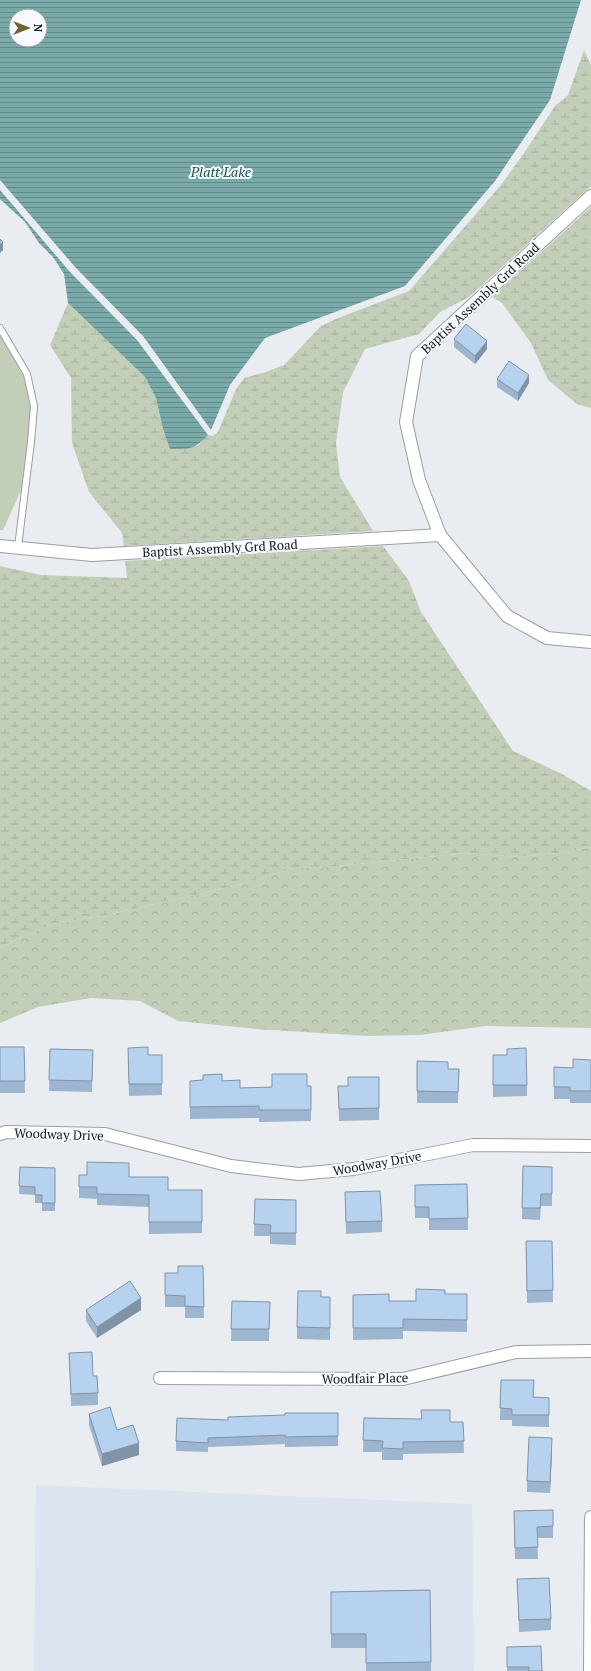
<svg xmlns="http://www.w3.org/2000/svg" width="591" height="1671" font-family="'PT Serif',serif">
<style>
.built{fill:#dbe4ef}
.forest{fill:url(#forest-crowns)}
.wetland{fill:url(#wetland-marsh)}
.park{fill:#c3ceb8}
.water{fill:url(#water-rules);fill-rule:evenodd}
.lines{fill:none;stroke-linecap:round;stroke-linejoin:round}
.service-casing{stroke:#9a9ea2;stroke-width:8}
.minor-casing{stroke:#9a9ea2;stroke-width:14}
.service{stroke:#fff;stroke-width:6}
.minor{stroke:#fff;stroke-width:12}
.wall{fill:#9db5ce}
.shaded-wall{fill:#8093a7}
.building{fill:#b7d2ef;stroke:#8093a7}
.labels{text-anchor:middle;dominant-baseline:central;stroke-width:4;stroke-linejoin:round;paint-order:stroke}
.street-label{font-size:13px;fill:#161719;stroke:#f6faff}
.water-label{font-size:14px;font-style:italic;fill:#145657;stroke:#f6faff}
</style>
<defs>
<pattern id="forest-crowns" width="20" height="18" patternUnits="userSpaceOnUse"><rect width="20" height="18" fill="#c3ceb8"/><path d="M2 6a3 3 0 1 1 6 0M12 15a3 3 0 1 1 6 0" fill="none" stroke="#a7b09e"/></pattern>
<pattern id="wetland-marsh" width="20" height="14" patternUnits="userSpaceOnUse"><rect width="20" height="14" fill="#c3ceb8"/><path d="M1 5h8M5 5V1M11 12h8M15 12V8" fill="none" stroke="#a7b09e"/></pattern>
<pattern id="water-rules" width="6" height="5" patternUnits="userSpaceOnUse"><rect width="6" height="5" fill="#7aa9a9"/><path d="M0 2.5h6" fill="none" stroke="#638989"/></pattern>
</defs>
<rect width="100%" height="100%" fill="#e9edf1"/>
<path class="built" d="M 36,1485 L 472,1504 L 474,1671 L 34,1671 Z"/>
<path class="forest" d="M 591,847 L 591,1028 L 486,1026 L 420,1035 L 367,1036 L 256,1029 L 178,1021 L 140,1001 L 91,998 L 38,1007 L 0,1023 L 0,947 L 53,924 L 107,915 L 238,885 L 295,868 L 328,867 L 467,853 L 521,857 L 566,852 Z"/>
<g class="wetland">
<path d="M 584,50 L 591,65 L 591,186 L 469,297 L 440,312 L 419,334 L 365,349 L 343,392 L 336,443 L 340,477 L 373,531 L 124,546 L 122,533 L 89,492 L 72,443 L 71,378 L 50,345 L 68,303 L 145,377 L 156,398 L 163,429 L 170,449 L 198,446 L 208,435 L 213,436 L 218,432 L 236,389 L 244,378 L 266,372 L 284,365 L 321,326 L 338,318 L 409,291 L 501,185 L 526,150 L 555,106 L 568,95 Z"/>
<path d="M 591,207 L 591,408 L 577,404 L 548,380 L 531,343 L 502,303 L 492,297 Z"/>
<path d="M 383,546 L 409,581 L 421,612 L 513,751 L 562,774 L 591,791 L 591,847 L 566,852 L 521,857 L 467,853 L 328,867 L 295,868 L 238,885 L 107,915 L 53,924 L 0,947 L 0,566 L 41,575 L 127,578 L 125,561 Z"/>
</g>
<path class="park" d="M 0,330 L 25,370 L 33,403 L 22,488 L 3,530 L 0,530 Z"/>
<g class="water">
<path d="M 0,0 L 581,0 L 550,100 L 495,181 L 405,286 L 265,338 L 230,385 L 211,430 L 143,336 L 76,268 L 0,180 ZM 16,16 L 40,16 L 40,40 L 16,40 Z"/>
<path d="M 0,190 L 70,272 L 137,340 L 208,435 C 194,450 190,449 170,449 L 163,429 L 156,398 L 145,377 L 68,303 L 64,274 L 53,257 L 39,243 L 25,222 L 0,199 Z"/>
</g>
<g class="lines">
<g class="service-casing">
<path id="service" d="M 0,328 L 27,374 L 34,406 L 31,442 L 18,547"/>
</g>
<g class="minor-casing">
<g id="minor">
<path d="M 591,196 L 417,356 L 406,422 L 419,480 L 440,535 L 507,616 L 547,638 L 591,642"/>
<path d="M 0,546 L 92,555 L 440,535"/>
<path d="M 0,1134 L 6,1132 L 105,1134 L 231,1166 L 299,1174 L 354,1169 L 473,1145 L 591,1146"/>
<path d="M 160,1378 L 403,1379 L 516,1352 L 591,1351"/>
<path d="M 590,1671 L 591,1517"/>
</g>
</g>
<use href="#service" class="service"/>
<use href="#minor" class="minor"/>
</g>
<g class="wall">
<path d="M 454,339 L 487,349 L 475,364 L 454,347 Z"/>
<path d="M 497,379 L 529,383 L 518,401 L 497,387 Z"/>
<path d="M 0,1047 L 24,1047 L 25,1093 L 0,1093 Z"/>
<path d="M 128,1048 L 148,1055 L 162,1055 L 162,1095 L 129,1096 Z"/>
<path d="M 50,1049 L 93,1050 L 92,1092 L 49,1091 Z"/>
<path d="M 493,1055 L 507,1055 L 527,1085 L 527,1096 L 493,1097 Z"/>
<path d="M 591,1060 L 591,1103 L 570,1103 L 570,1099 L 554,1099 L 554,1067 L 573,1068 Z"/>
<path d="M 417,1061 L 448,1069 L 459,1069 L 458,1103 L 417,1103 Z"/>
<path d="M 379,1077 L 379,1120 L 339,1121 L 338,1086 L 348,1086 Z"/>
<path d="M 190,1081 L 222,1081 L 240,1088 L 311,1086 L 311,1121 L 259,1122 L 259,1118 L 190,1119 Z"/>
<path d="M 523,1166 L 552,1167 L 552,1206 L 541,1206 L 540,1220 L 522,1219 Z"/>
<path d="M 20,1167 L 55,1168 L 55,1211 L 42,1211 L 42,1203 L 35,1203 L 35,1195 L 19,1194 Z"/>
<path d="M 79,1175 L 129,1177 L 168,1190 L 202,1190 L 202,1233 L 149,1234 L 149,1207 L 97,1205 L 97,1199 L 79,1198 Z"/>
<path d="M 467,1184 L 468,1230 L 429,1230 L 429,1218 L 415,1218 L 415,1185 Z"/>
<path d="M 345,1192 L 382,1221 L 382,1232 L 346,1234 Z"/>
<path d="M 255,1199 L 296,1200 L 296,1245 L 270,1244 L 270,1236 L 254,1236 Z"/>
<path d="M 526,1241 L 552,1241 L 553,1302 L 527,1303 Z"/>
<path d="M 203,1266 L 204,1318 L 185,1318 L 185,1307 L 165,1307 L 165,1273 L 178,1273 Z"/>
<path d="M 445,1294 L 467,1306 L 467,1332 L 403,1331 L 403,1339 L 353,1340 L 353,1295 L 389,1301 L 416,1301 Z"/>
<path d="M 321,1297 L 330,1297 L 330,1340 L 297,1339 L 297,1327 Z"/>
<path d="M 232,1301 L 270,1302 L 269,1341 L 231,1341 Z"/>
<path d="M 86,1310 L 141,1310 L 97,1338 L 86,1321 Z"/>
<path d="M 69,1353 L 93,1376 L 97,1376 L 98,1405 L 71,1406 Z"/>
<path d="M 501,1380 L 533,1397 L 549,1398 L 549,1427 L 512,1426 L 512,1420 L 500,1420 Z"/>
<path d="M 338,1413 L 338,1446 L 285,1447 L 285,1444 L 208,1447 L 208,1452 L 176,1451 L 176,1441 L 228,1420 Z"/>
<path d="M 89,1414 L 117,1430 L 139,1455 L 102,1466 L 89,1425 Z"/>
<path d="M 364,1418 L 450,1422 L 463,1422 L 464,1453 L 403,1454 L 403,1460 L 382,1460 L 382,1452 L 363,1452 Z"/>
<path d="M 552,1450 L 550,1493 L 527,1492 L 527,1481 Z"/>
<path d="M 514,1511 L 553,1526 L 553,1538 L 537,1538 L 538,1559 L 515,1559 Z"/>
<path d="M 517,1579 L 551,1619 L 551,1630 L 519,1632 Z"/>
<path d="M 430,1590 L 431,1671 L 366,1671 L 366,1648 L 331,1648 L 331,1592 Z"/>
<path d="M 507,1647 L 542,1671 L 507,1671 Z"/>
</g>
<g class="shaded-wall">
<path d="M 3,242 L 3,250 L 0,253 L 0,245 Z"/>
<path d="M 487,341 L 487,349 L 475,364 L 475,356 Z"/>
<path d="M 529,375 L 529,383 L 518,401 L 518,393 Z"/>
<path d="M 141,1298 L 141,1310 L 97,1338 L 97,1327 Z"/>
<path d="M 552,1438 L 552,1450 L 550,1493 L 550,1482 Z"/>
<path d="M 139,1443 L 139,1455 L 102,1466 L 102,1454 Z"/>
</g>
<g class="building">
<path d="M 0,239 L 3,242 L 0,245 Z"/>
<path d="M 466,324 L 487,341 L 475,356 L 454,339 Z"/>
<path d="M 509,361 L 529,375 L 518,393 L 497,379 Z"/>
<path d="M 0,1047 L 24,1047 L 25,1081 L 0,1081 Z"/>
<path d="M 148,1047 L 148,1055 L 162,1055 L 162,1084 L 129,1084 L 128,1048 Z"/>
<path d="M 526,1048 L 527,1085 L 493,1085 L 493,1055 L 507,1055 L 507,1049 Z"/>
<path d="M 50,1049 L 93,1050 L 92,1081 L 49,1080 Z"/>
<path d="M 573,1059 L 591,1060 L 591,1091 L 570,1091 L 570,1087 L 554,1087 L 554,1067 L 573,1068 Z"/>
<path d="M 417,1061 L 448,1062 L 448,1069 L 459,1069 L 458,1092 L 417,1091 Z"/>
<path d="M 222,1074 L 222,1081 L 240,1080 L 240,1088 L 272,1087 L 272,1074 L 307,1074 L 307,1086 L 311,1086 L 311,1110 L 259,1110 L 259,1106 L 190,1107 L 190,1081 L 203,1080 L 203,1075 Z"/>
<path d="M 348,1077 L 379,1077 L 379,1108 L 339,1109 L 338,1086 L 348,1086 Z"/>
<path d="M 87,1162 L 129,1163 L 129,1177 L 168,1177 L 168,1190 L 202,1190 L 202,1222 L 149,1222 L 149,1195 L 97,1194 L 97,1187 L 79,1187 L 79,1175 L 87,1175 Z"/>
<path d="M 523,1166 L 552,1167 L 552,1194 L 541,1194 L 540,1208 L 522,1208 Z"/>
<path d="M 20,1167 L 55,1168 L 55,1203 L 42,1203 L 42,1195 L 35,1195 L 35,1187 L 19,1186 Z"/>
<path d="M 467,1184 L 468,1218 L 429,1219 L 429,1207 L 415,1207 L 415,1185 Z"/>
<path d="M 380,1191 L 382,1221 L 346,1222 L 345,1192 Z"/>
<path d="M 255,1199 L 296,1200 L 296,1233 L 270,1233 L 271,1225 L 254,1224 Z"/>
<path d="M 526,1241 L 552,1241 L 553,1290 L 527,1291 Z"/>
<path d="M 178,1266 L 203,1266 L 204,1307 L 185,1306 L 185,1296 L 165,1295 L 165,1273 L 178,1273 Z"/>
<path d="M 130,1281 L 141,1298 L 97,1327 L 86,1310 Z"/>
<path d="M 416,1289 L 445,1290 L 445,1294 L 467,1294 L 467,1320 L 403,1319 L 403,1328 L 353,1328 L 353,1295 L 389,1294 L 389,1301 L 416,1301 Z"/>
<path d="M 298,1291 L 321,1291 L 321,1297 L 330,1297 L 330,1328 L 297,1327 Z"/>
<path d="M 232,1301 L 270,1302 L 269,1329 L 231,1329 Z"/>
<path d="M 92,1352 L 93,1376 L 97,1376 L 98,1393 L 71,1394 L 69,1353 Z"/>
<path d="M 501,1380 L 534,1380 L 533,1397 L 549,1398 L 549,1415 L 512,1415 L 512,1409 L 500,1408 Z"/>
<path d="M 110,1407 L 117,1430 L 133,1425 L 139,1443 L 102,1454 L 89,1414 Z"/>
<path d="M 421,1410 L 450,1410 L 450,1422 L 463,1422 L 464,1441 L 403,1442 L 403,1449 L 382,1448 L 383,1441 L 363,1440 L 364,1418 L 422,1419 Z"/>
<path d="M 285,1413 L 338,1413 L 338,1436 L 285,1437 L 285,1435 L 208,1438 L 208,1443 L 176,1441 L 177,1418 L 228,1420 L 228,1417 L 285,1415 Z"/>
<path d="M 529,1437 L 552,1438 L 550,1482 L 527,1481 Z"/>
<path d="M 553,1510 L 553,1526 L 537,1527 L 538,1547 L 515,1548 L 514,1511 Z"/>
<path d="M 549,1578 L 551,1619 L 519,1620 L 517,1579 Z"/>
<path d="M 430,1590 L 431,1662 L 366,1663 L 366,1634 L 331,1634 L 331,1592 Z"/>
<path d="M 541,1646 L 542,1671 L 529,1671 L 529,1667 L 507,1667 L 507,1647 Z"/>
</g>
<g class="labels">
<g class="street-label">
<text transform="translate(480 298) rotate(-43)">Baptist Assembly Grd Road</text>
<text transform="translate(220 548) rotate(-3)">Baptist Assembly Grd Road</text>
<text transform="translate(59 1134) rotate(2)">Woodway Drive</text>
<text transform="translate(377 1163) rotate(-10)">Woodway Drive</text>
<text transform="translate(365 1378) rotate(-1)">Woodfair Place</text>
</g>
<g class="water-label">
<text x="221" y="171">Platt Lake</text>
</g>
</g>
<g transform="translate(28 28) rotate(90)"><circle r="19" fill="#f6faff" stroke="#9c9fa3"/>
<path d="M0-3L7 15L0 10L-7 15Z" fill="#716431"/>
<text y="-6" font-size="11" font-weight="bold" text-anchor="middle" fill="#161719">N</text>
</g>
</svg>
